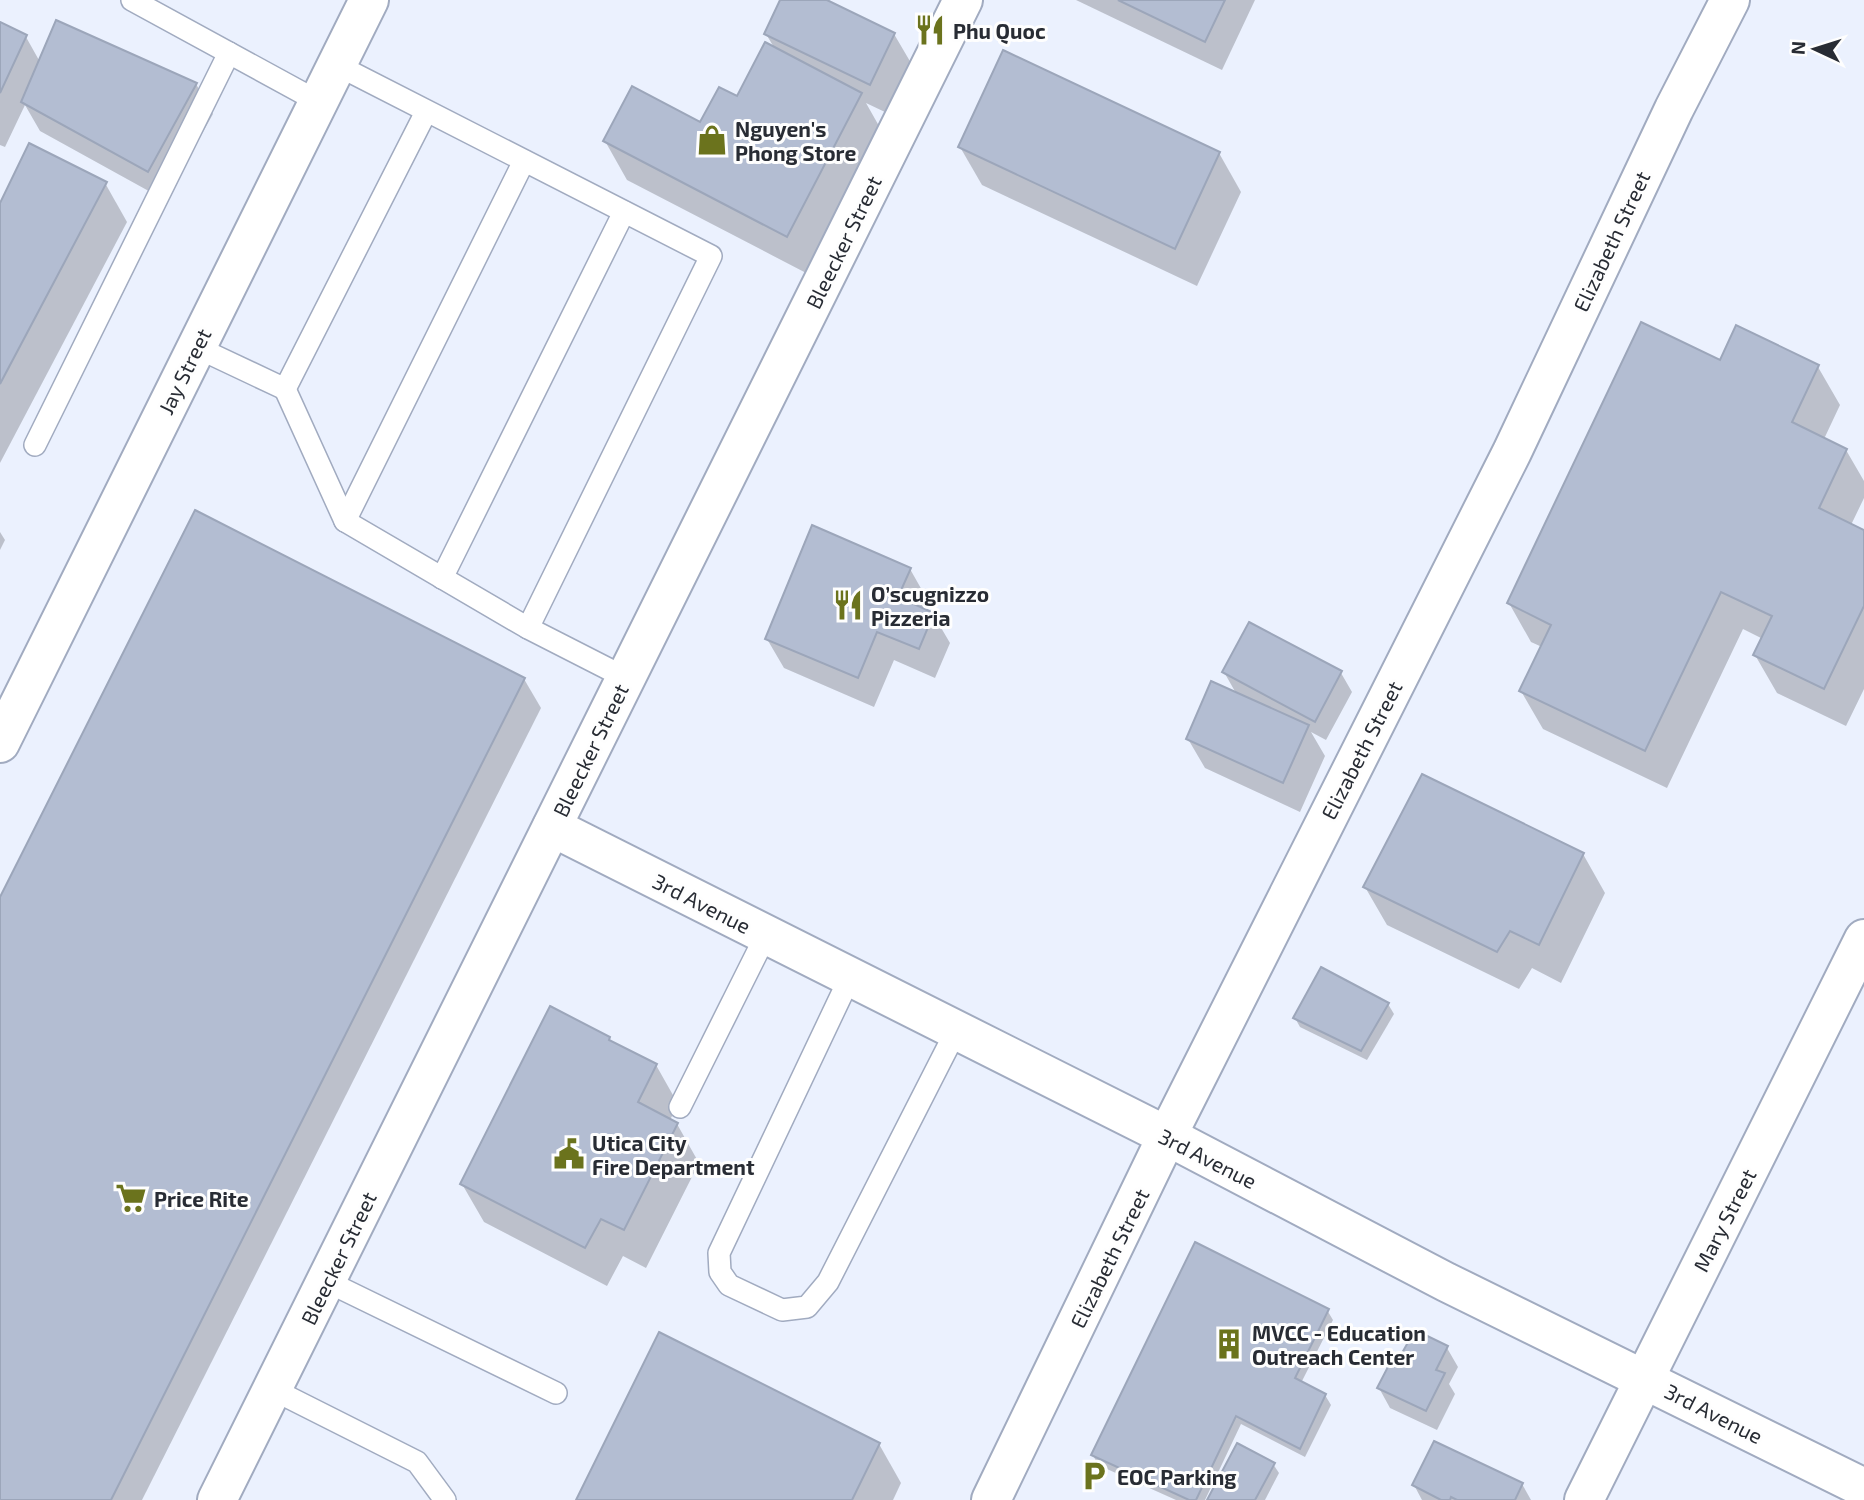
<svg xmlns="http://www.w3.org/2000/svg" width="1864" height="1500" font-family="'Exo 2',sans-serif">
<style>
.shadow{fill:#0003}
.building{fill:#b3bdd2;stroke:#9ca6ba;stroke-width:2}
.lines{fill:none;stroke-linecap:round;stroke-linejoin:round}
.service-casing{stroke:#a1abc0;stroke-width:24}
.minor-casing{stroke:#a1abc0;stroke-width:42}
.tertiary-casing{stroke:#a1abc0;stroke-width:42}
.service{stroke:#fff;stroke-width:21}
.minor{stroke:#fff;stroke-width:38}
.tertiary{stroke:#fff;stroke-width:38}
.labels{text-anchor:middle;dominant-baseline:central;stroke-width:6;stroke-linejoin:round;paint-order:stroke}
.poi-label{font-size:21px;font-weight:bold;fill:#282c34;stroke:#fefefe;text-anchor:start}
.street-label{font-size:21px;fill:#282c34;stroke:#fefefe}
</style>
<rect width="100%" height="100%" fill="#ebf1fe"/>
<g class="shadow">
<path d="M 782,0 L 823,0 L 894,34 L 911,63 L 887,113 L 866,103 L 883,133 L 810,275 L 627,180 L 605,141 L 701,125 L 738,98 L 775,49 L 766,34 Z"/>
<path d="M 1076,0 L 1255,0 L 1222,70 Z"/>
<path d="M 0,24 L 26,37 L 40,62 L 196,84 L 213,114 L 165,200 L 40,131 L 25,105 L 5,147 L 0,145 Z"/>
<path d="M 960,147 L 1219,153 L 1241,192 L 1197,286 L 982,185 Z"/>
<path d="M 105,183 L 127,222 L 0,463 L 0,207 Z"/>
<path d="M 1720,363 L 1818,367 L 1840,405 L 1824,439 L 1846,450 L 1864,481 L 1864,498 L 1851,525 L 1864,532 L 1864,689 L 1846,726 L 1777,693 L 1755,655 L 1763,639 L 1743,629 L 1667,788 L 1543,729 L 1521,691 L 1542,647 L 1531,642 L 1509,603 Z"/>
<path d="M 0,532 L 5,540 L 0,550 Z"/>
<path d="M 910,569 L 927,599 L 922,609 L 933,614 L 950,643 L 935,678 L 894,660 L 874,707 L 784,668 L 767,639 Z"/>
<path d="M 1224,672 L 1341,673 L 1352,692 L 1326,740 L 1311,732 L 1325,756 L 1300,812 L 1205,768 L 1188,739 L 1237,695 Z"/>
<path d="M 524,679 L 541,708 L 142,1500 L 0,1500 L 0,900 Z"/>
<path d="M 1583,854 L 1605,893 L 1561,983 L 1532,968 L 1519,989 L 1387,925 L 1365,887 Z"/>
<path d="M 1388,1004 L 1394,1014 L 1367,1060 L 1300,1027 L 1295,1018 Z"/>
<path d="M 609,1039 L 611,1042 L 656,1065 L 678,1104 L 670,1120 L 677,1124 L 699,1163 L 646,1268 L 623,1256 L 607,1286 L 484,1222 L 462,1184 Z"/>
<path d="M 1327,1310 L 1333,1320 L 1301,1383 L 1325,1395 L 1331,1405 L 1305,1457 L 1241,1424 L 1205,1500 L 1176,1500 L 1098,1465 L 1093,1455 Z"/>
<path d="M 1447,1348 L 1458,1367 L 1449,1384 L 1455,1394 L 1437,1430 L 1390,1408 L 1379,1388 L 1399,1363 Z"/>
<path d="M 879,1444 L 901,1483 L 893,1500 L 577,1500 Z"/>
<path d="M 1273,1464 L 1279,1473 L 1265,1500 L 1209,1500 Z"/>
<path d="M 1522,1484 L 1531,1500 L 1422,1500 L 1414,1485 Z"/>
</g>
<g class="building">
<path d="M 780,0 L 827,0 L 895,33 L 870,85 L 764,34 Z"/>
<path d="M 1118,0 L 1225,0 L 1205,42 Z"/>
<path d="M 56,20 L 197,83 L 148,172 L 21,102 Z"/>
<path d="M 0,22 L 27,35 L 0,93 Z"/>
<path d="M 765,42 L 862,93 L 787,237 L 603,141 L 632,86 L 700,122 L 719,87 L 737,96 Z"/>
<path d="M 1003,50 L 1220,152 L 1175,249 L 958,147 Z"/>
<path d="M 29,143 L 107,182 L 0,384 L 0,203 Z"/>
<path d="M 1641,322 L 1720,360 L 1736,325 L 1819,365 L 1792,422 L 1847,449 L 1819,508 L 1864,530 L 1864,606 L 1824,689 L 1753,655 L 1772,616 L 1721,592 L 1645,751 L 1519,691 L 1551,625 L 1507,603 Z"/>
<path d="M 195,510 L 525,678 L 111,1500 L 0,1500 L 0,897 Z"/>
<path d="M 812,525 L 911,568 L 898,597 L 934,613 L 919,649 L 877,632 L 858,678 L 765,639 Z"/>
<path d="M 1249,622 L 1342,671 L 1315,722 L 1222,672 Z"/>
<path d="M 1211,681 L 1309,725 L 1283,783 L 1186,739 Z"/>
<path d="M 1422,774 L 1584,853 L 1539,945 L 1510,931 L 1497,952 L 1363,887 Z"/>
<path d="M 1321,967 L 1389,1003 L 1361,1051 L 1293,1018 Z"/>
<path d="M 550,1006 L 610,1037 L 609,1040 L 657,1064 L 638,1102 L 678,1123 L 624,1230 L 601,1219 L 585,1248 L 460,1184 Z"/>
<path d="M 1195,1242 L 1329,1309 L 1295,1378 L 1326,1394 L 1300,1449 L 1236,1416 L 1196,1500 L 1189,1500 L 1091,1455 Z"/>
<path d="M 1415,1330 L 1448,1346 L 1436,1370 L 1445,1373 L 1426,1411 L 1377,1388 L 1392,1359 L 1398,1360 Z"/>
<path d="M 659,1332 L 880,1443 L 852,1500 L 576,1500 Z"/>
<path d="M 1434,1441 L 1523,1483 L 1515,1500 L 1457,1500 L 1451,1497 L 1450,1500 L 1441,1500 L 1412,1485 Z"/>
<path d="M 1237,1443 L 1275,1463 L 1255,1500 L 1207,1500 Z"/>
</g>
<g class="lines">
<g class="service-casing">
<g id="service">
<path d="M 132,0 L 319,102"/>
<path d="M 337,65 L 711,256 L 528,628 L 626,678"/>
<path d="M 196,347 L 285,389 L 426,112"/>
<path d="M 285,389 L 345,521 L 528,628"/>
<path d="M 35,445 L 229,53"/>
<path d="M 345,521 L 524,161"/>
<path d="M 442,578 L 624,212"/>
<path d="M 850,977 L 719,1253 L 720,1272 L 729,1285 L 782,1310 L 807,1307 L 828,1282 L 956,1031"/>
<path d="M 680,1107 L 766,935"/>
<path d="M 326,1281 L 556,1393"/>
<path d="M 272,1389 L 417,1462 L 445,1500"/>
</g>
</g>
<g class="minor-casing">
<g id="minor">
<path d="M 0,743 L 369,0"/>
<path d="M 552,827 L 1167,1136 L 1446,1282 L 1864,1488"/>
<path d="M 991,1500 L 1167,1136 L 1512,452 L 1674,109 L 1730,0"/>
<path d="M 1584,1500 L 1864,939"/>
</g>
</g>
<g class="tertiary-casing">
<path id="tertiary" d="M 217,1500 L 963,0"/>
</g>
<use href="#service" class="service"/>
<use href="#minor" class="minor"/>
<use href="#tertiary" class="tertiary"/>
</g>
<defs>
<g id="restaurant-bare" transform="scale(2.415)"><path d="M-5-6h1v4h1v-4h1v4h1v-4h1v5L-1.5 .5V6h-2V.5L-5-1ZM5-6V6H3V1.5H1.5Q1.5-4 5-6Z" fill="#6b731d" stroke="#fefefe" stroke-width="2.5" paint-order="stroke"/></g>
<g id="shop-bare" transform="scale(2.415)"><path d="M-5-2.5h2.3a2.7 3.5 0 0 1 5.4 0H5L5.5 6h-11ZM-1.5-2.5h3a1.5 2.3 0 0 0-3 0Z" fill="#6b731d" stroke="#fefefe" stroke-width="2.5" paint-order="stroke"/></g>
<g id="civic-bare" transform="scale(2.415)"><path d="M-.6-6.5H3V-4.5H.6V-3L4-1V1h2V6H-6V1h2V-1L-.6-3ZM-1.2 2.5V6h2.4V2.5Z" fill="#6b731d" stroke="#fefefe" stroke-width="2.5" paint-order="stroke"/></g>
<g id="supermarket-bare" transform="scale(2.415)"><path d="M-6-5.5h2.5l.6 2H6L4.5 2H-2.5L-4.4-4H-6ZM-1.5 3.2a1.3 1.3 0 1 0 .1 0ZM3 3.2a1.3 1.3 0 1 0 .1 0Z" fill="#6b731d" stroke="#fefefe" stroke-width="2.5" paint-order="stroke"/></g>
<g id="building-bare" transform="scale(2.415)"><path d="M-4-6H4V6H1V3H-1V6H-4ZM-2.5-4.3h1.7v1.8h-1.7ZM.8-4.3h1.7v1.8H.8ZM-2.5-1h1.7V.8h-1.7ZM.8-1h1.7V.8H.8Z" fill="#6b731d" stroke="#fefefe" stroke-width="2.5" paint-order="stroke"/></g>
<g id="parking-bare" transform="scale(2.415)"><path d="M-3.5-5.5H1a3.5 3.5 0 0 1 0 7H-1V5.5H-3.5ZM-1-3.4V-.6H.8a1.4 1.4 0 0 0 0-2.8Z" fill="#6b731d" stroke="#fefefe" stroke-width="2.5" paint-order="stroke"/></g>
</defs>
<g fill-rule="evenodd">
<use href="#restaurant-bare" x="930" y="30"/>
<use href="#shop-bare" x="712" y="140"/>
<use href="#restaurant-bare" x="848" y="605"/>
<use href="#civic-bare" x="569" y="1154"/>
<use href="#supermarket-bare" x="131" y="1198"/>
<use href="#building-bare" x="1229" y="1344"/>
<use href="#parking-bare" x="1094" y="1476"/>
</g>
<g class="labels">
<g class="poi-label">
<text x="953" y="30">Phu Quoc</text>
<text x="735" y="128">Nguyen's<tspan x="735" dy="24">Phong Store</tspan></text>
<text x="871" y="593">O’scugnizzo<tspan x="871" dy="24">Pizzeria</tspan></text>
<text x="592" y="1142">Utica City<tspan x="592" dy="24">Fire Department</tspan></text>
<text x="154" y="1198">Price Rite</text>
<text x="1252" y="1332">MVCC - Education<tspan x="1252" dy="24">Outreach Center</tspan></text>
<text x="1117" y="1476">EOC Parking</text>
</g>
<g class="street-label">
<text transform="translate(1611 241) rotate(-65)">Elizabeth Street</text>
<text transform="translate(843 242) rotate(-64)">Bleecker Street</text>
<text transform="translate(184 371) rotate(-64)">Jay Street</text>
<text transform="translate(590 750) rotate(-64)">Bleecker Street</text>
<text transform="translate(1361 750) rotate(-63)">Elizabeth Street</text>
<text transform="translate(702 903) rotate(27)">3rd Avenue</text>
<text transform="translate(1208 1158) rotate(27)">3rd Avenue</text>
<text transform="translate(1724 1220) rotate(-63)">Mary Street</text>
<text transform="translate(338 1258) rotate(-64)">Bleecker Street</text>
<text transform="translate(1109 1258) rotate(-64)">Elizabeth Street</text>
<text transform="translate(1714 1413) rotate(27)">3rd Avenue</text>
</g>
</g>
<g transform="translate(1815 49) rotate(274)" stroke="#fefefe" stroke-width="5" paint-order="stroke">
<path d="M0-5L12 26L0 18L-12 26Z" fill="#282c34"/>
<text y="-10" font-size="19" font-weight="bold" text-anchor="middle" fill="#282c34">N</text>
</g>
</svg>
